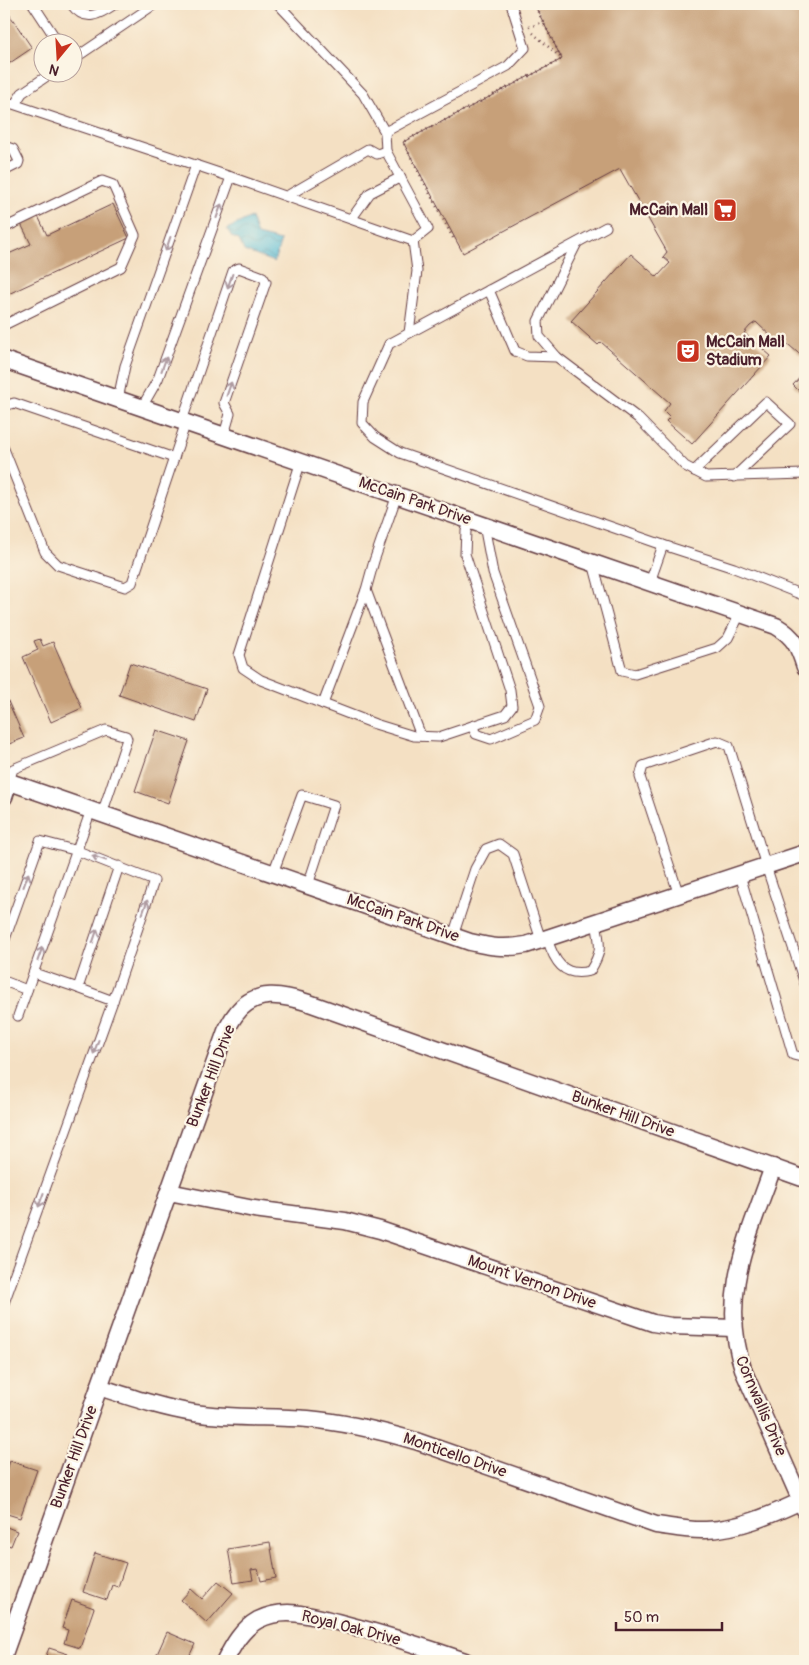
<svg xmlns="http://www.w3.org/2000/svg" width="809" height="1665" font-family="Pangolin,sans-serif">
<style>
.water{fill:url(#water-waves);stroke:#506d80}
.building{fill:#c7a079}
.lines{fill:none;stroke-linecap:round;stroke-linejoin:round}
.service-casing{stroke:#643c42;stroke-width:11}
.minor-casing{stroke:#643c42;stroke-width:19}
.path{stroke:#643c42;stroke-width:2.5;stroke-dasharray:1 4;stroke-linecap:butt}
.service{stroke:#fff;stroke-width:9}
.minor{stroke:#fff;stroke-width:16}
.oneway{stroke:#ae9aa0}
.labels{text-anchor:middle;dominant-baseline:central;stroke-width:4.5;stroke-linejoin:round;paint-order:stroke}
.poi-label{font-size:16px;font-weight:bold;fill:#4a1f2b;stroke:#fcf5e5;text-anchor:end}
.street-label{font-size:16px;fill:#4a1f2b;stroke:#fcf5e5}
</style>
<defs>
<pattern id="water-waves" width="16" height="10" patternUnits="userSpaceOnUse" patternTransform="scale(1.25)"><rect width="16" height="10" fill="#57bbd5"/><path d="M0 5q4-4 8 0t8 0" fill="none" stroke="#4a97ad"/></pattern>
</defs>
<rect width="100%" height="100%" fill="#fcf5e5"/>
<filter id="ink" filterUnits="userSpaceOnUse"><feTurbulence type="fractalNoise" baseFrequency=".02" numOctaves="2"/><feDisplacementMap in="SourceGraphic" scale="10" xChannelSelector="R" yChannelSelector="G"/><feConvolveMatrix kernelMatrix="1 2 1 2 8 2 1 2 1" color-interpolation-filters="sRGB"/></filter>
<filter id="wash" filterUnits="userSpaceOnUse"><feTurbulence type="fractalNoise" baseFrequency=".0096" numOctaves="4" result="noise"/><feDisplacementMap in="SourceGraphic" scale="20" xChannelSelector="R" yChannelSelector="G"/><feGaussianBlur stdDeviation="1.12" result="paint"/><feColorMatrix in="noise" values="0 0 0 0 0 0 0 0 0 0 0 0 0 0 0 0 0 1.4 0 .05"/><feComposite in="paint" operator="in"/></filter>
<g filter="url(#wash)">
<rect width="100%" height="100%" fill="#f4e0c3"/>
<path class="water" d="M 251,217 L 257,235 L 281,241 L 274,262 L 244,251 L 239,240 L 232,237 L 227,229 Z"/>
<g id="blocks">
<g class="building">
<path d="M 534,4 L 799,4 L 805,16 L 805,359 L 782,339 L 778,343 L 756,322 L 750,326 L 744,333 L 771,356 L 692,444 L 666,421 L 670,417 L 664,411 L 670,403 L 601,342 L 598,345 L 571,321 L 631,254 L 657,277 L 670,263 L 663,257 L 667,252 L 620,169 L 463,253 L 403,142 L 562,59 Z"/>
<path d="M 9,14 L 32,48 L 4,67 L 4,18 Z"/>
<path d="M 113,204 L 129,238 L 4,296 L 4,256 L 31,244 L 21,224 L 38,216 L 47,235 Z"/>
<path d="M 805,372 L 805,397 L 793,385 Z"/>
<path d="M 40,639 L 43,646 L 53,642 L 82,708 L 51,722 L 23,657 L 38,650 L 34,641 Z"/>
<path d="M 130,663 L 207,689 L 196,722 L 119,695 Z"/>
<path d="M 4,692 L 24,738 L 4,746 Z"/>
<path d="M 156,730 L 189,741 L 168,803 L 135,791 Z"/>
<path d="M 10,1461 L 37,1470 L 20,1518 L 4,1513 L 4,1479 Z"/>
<path d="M 4,1526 L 17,1531 L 11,1546 L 4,1544 Z"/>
<path d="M 270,1542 L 276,1578 L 261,1581 L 258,1569 L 251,1570 L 253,1580 L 234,1583 L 228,1549 Z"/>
<path d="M 95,1553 L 126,1563 L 118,1587 L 112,1585 L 107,1600 L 83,1592 Z"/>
<path d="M 218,1581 L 233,1593 L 207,1623 L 181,1600 L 191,1589 L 202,1599 Z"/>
<path d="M 72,1600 L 94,1608 L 80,1648 L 64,1643 L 68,1630 L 62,1628 Z"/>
<path d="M 167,1632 L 195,1644 L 187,1661 L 154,1661 Z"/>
<path d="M 49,1648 L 68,1654 L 65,1661 L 44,1661 Z"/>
</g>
</g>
</g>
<g filter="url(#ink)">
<use href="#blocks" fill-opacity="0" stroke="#643c42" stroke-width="1"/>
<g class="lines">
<g class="service-casing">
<g id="service">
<path d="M 33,4 L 58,42"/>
<path d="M 71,4 C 85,23 99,15 115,4"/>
<path d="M 278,4 L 363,94 L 385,132 L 508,66 L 525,48 L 511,4"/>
<path d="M 72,60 L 155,4"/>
<path d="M 4,101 L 231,177 L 413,241 L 417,271 L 409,333"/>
<path d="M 15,104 L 22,93 L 53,72"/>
<path d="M 385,132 L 386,151 L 428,229 L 413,241"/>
<path d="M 4,146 L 13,149 L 19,161 L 18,164 L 4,171"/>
<path d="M 287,196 L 368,149 L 377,154 L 386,151"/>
<path d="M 352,218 L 370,193 L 401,177"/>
<path d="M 606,227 L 389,344 L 363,402 L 362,423 L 375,437 L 400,453 L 663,545 L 734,568 L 805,596"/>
<path d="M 4,228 L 102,181 L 113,185 L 135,235 L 121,267 L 4,325"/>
<path d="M 489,290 L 515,351 L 527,356 L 557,357 L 638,418 L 685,466 L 706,477 L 805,474"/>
<path d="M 557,357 L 539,336 L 538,321 L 577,243"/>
<path d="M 118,399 L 125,366 L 196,165"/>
<path d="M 4,406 L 14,403 L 174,458"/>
<path d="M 142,407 L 158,379 L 231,177"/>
<path d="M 182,421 L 233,271 L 239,268 L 263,277 L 266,282 L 224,403 L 230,414 L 224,435"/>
<path d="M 4,449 L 45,552 L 58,565 L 125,587 L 132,583 L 186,422"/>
<path d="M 301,461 L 239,655 L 243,668 L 261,680 L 375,724 L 414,736 L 439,737 L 505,715 L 512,706 L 510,690 L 465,554 L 466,531 L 470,520"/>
<path d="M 694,471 L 766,402 L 790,424 L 734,477"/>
<path d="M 397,495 L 374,561 L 366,590 L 421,736"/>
<path d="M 593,563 L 622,671 L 635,674 L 717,648 L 728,638 L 740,614"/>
<path d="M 650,582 L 663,545"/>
<path d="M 323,704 L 366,590"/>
<path d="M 472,726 L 476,734 L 491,739 L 535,720 L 540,706 L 493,573 L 484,525"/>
<path d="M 9,782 L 13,769 L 106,730 L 126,736 L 127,739 L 102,814"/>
<path d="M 273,873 L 302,795 L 334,805 L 308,885"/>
<path d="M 740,875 L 793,1055 L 805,1058"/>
<path d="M 679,895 L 640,777 L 643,766 L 717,741 L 729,746 L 766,866 L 805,984"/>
<path d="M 453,936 L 475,869 L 486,849 L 499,844 L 513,854 L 541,940"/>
<path d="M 547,938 C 554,961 563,978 590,971 C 603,950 600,946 596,922"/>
<path d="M 4,942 L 40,841 L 78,851 L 154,881 L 113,1001 L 78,988"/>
<path d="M 34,973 L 78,988 L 119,866"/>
<path d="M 4,981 L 27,990"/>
<path d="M 18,1016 L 91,810"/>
<path d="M 4,1303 L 113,1001"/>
</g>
</g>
<g class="minor-casing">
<g id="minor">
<path d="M 4,360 L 776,626 C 795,637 799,648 805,667"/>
<path d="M 4,780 L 470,942 C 492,947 503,949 526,945 L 805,853"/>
<path d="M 4,797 L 9,782"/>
<path d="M 773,1167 C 748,1238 718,1296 744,1372 L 805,1510"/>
<path d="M 169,1192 L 254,1209 L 345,1221 L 380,1230 L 653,1323 L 671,1326 L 734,1328"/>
<path d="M 99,1387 C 130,1397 162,1408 194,1413 C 232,1419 270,1416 308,1419 C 345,1422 381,1431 416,1441 L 656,1525 C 672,1527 689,1531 706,1530 C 739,1529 771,1515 801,1501"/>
<path d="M 4,1654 L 226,1031 C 229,1025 232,1019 236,1014 C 255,988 284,995 309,1003 L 805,1179"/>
<path d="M 225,1661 C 233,1645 242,1629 258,1620 C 266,1616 278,1613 288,1613 C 304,1613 321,1618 337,1622 C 380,1633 422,1646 465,1661"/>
</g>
</g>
<g class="path">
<path d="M 799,4 L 805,16"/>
<path d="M 529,27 L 544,22"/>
<path d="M 533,33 L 560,57"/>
<path d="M 453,238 L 403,142 L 562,59 L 534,4"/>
</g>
<use href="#service" class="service"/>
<use href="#minor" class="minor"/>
</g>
<defs><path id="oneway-shaft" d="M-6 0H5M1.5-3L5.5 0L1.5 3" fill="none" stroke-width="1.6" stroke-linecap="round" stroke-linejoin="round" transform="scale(1.25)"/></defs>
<g class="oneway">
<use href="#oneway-shaft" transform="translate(219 211) rotate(-70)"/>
<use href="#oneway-shaft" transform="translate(168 244) rotate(109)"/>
<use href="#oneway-shaft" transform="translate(230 281) rotate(109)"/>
<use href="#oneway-shaft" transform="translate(164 364) rotate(-70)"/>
<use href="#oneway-shaft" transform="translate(229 389) rotate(-71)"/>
<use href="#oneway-shaft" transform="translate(99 858) rotate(-160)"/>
<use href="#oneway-shaft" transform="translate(26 880) rotate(-70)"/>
<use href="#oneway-shaft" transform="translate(145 907) rotate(-71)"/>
<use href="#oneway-shaft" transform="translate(95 936) rotate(-71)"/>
<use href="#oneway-shaft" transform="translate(40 954) rotate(-70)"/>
<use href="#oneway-shaft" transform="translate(96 1047) rotate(110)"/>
<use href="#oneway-shaft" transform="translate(41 1200) rotate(110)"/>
</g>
</g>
<defs>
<g id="supermarket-square" transform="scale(1.25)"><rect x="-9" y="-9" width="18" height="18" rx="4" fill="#c8321e" stroke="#fcf5e5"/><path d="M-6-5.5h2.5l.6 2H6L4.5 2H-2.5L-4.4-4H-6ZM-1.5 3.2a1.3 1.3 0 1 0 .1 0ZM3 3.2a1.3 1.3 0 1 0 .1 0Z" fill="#fff"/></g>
<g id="theatre-square" transform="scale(1.25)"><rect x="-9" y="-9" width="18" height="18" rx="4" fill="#c8321e" stroke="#fcf5e5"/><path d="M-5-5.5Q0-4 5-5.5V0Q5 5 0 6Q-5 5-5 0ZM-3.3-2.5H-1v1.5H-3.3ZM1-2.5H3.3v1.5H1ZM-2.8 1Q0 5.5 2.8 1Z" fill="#fff"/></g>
</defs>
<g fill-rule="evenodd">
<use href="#supermarket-square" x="725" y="210"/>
<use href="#theatre-square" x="688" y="351"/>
</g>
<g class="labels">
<g class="poi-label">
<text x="708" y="210">McCain Mall</text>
<text x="706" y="342" text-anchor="start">McCain Mall<tspan x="706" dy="18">Stadium</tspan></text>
</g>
<g class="street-label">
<text transform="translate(415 501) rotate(19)">McCain Park Drive</text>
<text transform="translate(403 918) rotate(19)">McCain Park Drive</text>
<text transform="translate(211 1076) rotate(-69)">Bunker Hill Drive</text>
<text transform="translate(623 1114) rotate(20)">Bunker Hill Drive</text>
<text transform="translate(532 1282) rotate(19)">Mount Vernon Drive</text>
<text transform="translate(761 1406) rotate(67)">Cornwallis Drive</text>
<text transform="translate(455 1455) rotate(19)">Monticello Drive</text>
<text transform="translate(74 1457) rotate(-70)">Bunker Hill Drive</text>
<text transform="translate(351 1628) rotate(14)">Royal Oak Drive</text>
</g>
</g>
<rect width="809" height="1665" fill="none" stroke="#fcf5e5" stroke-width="20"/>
<g transform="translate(58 58) rotate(198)"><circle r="24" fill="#fcf5e5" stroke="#b59f9b"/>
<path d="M0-4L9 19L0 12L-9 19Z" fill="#c8321e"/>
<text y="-8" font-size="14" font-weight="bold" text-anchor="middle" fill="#4a1f2b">N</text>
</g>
<path d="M616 1622v8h106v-8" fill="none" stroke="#4a1f2b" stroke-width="2.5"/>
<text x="624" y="1622" font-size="15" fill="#4a1f2b" stroke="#fcf5e5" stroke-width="4" paint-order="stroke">50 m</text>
</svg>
